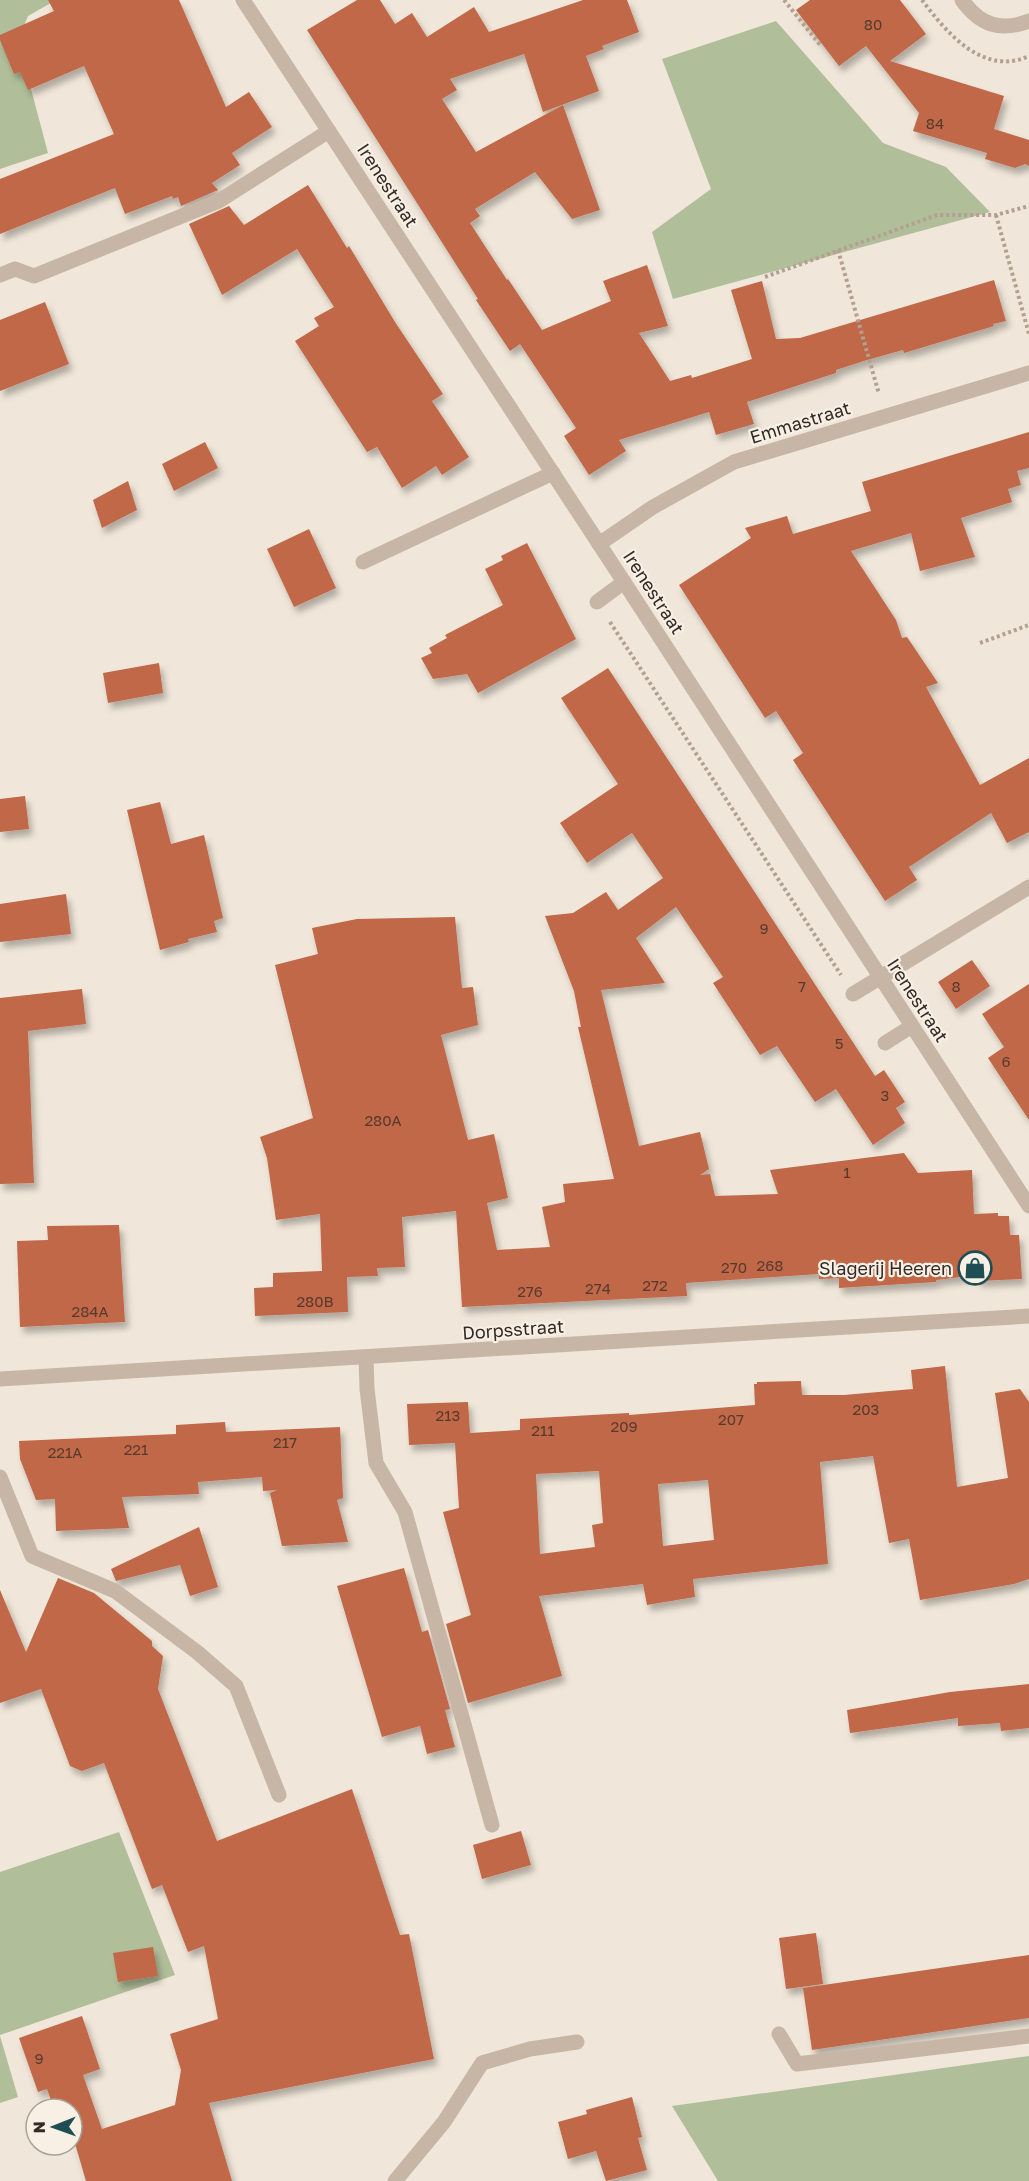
<svg xmlns="http://www.w3.org/2000/svg" width="1029" height="2181" font-family="'Golos Text',sans-serif">
<style>
.green{fill:#b1be9a}
.building{fill:#c06746;fill-rule:evenodd;filter:url(#shadow)}
.lines{fill:none;stroke-linecap:round;stroke-linejoin:round}
.path{stroke:#b3a090;stroke-width:4;stroke-dasharray:3 3;stroke-linecap:butt}
.minor{stroke:#c7b6a5;stroke-width:15}
.labels{text-anchor:middle;dominant-baseline:central;stroke-width:4.5;stroke-linejoin:round;paint-order:stroke}
.number-label{font-size:15px;fill:#563a2e}
.street-label{font-size:18px;fill:#332b26;stroke:#f8f0e5}
.poi-label{font-size:18px;fill:#332b26;stroke:#f8f0e5;text-anchor:end}
</style>
<defs>
<filter id="shadow"><feDropShadow dx="3.5" dy="6" stdDeviation="3" flood-color="#0004"/></filter>
</defs>
<rect width="100%" height="100%" fill="#f0e6d9"/>
<g class="green">
<path d="M 0,0 L 56,0 L 28,16 L 18,40 L 48,153 L 0,169 Z"/>
<path d="M 776,21 L 883,143 L 946,167 L 990,212 L 673,299 L 652,232 L 711,189 L 662,59 Z"/>
<path d="M 119,1832 L 175,1975 L 0,2035 L 0,1872 Z"/>
<path d="M 0,2036 L 18,2097 L 0,2103 Z"/>
<path d="M 1029,2056 L 1029,2181 L 718,2181 L 672,2106 Z"/>
</g>
<g class="building">
<path d="M 48,0 L 179,0 L 226,107 L 249,92 L 272,127 L 232,153 L 240,165 L 212,183 L 218,190 L 181,206 L 178,197 L 173,199 L 172,196 L 125,214 L 115,188 L 0,234 L 0,179 L 114,134 L 84,66 L 28,90 L 20,72 L 14,74 L 0,40 L 0,35 L 54,11 Z"/>
<path d="M 357,0 L 380,0 L 395,24 L 412,13 L 427,37 L 474,7 L 489,32 L 583,0 L 627,0 L 639,32 L 602,46 L 604,49 L 586,56 L 599,91 L 543,112 L 524,54 L 450,79 L 457,90 L 442,99 L 476,152 L 563,105 L 600,210 L 572,219 L 535,172 L 475,209 L 480,216 L 470,223 L 507,280 L 508,279 L 542,330 L 611,301 L 603,281 L 647,265 L 668,326 L 639,333 L 670,381 L 691,375 L 692,378 L 752,359 L 731,290 L 762,281 L 776,339 L 800,338 L 994,280 L 1006,321 L 993,324 L 994,326 L 904,353 L 903,350 L 867,360 L 836,370 L 836,373 L 747,402 L 754,424 L 716,435 L 709,412 L 619,440 L 626,451 L 589,475 L 564,436 L 576,428 L 520,344 L 510,351 L 476,300 L 478,299 L 307,30 Z"/>
<path d="M 810,0 L 900,0 L 926,34 L 890,61 L 1004,96 L 994,129 L 1029,140 L 1029,166 L 1025,164 L 1015,168 L 985,159 L 987,153 L 913,131 L 919,113 L 866,46 L 839,66 L 796,10 Z"/>
<path d="M 308,185 L 347,248 L 349,246 L 395,322 L 443,394 L 432,401 L 469,457 L 442,475 L 436,466 L 402,488 L 377,447 L 367,452 L 295,341 L 319,326 L 314,318 L 334,307 L 297,249 L 222,295 L 189,224 L 229,206 L 244,225 Z"/>
<path d="M 45,302 L 69,364 L 0,391 L 0,320 Z"/>
<path d="M 1029,432 L 1029,468 L 1017,471 L 1021,485 L 1008,489 L 1012,502 L 961,518 L 975,557 L 920,571 L 911,533 L 851,551 L 896,620 L 902,638 L 907,637 L 938,683 L 926,687 L 980,785 L 1029,758 L 1029,832 L 1007,843 L 991,813 L 909,867 L 917,880 L 885,901 L 793,760 L 803,753 L 776,711 L 765,718 L 679,585 L 751,538 L 745,528 L 787,516 L 793,534 L 871,511 L 862,482 Z"/>
<path d="M 205,442 L 218,468 L 174,491 L 162,464 Z"/>
<path d="M 128,481 L 137,510 L 102,528 L 93,500 Z"/>
<path d="M 309,529 L 336,588 L 294,607 L 267,549 Z"/>
<path d="M 527,543 L 576,639 L 478,693 L 467,674 L 433,679 L 421,658 L 432,653 L 429,648 L 447,638 L 445,635 L 503,605 L 485,569 L 503,560 L 501,556 Z"/>
<path d="M 159,663 L 163,693 L 108,703 L 103,673 Z"/>
<path d="M 608,668 L 875,1076 L 884,1070 L 905,1102 L 896,1108 L 905,1123 L 873,1145 L 836,1089 L 815,1102 L 777,1046 L 760,1055 L 713,983 L 723,977 L 676,907 L 636,938 L 665,983 L 601,990 L 639,1146 L 700,1132 L 709,1169 L 700,1175 L 710,1174 L 715,1196 L 778,1194 L 770,1170 L 904,1153 L 918,1173 L 972,1170 L 974,1214 L 998,1213 L 998,1216 L 1009,1216 L 1010,1235 L 1019,1235 L 1022,1279 L 978,1281 L 977,1275 L 936,1280 L 936,1282 L 839,1288 L 839,1278 L 819,1279 L 819,1274 L 686,1283 L 687,1296 L 462,1307 L 456,1211 L 402,1217 L 405,1267 L 377,1268 L 378,1276 L 347,1277 L 348,1312 L 255,1316 L 254,1288 L 273,1287 L 273,1273 L 322,1271 L 320,1214 L 276,1220 L 267,1158 L 260,1137 L 313,1118 L 275,965 L 318,954 L 312,928 L 357,919 L 455,917 L 462,988 L 473,987 L 478,1025 L 441,1035 L 468,1140 L 494,1134 L 508,1198 L 487,1203 L 497,1250 L 550,1247 L 542,1207 L 565,1202 L 563,1184 L 614,1179 L 578,1027 L 581,1027 L 574,991 L 545,916 L 573,913 L 606,892 L 618,910 L 663,878 L 632,833 L 587,863 L 560,823 L 618,784 L 561,698 Z"/>
<path d="M 25,796 L 29,829 L 0,832 L 0,799 Z"/>
<path d="M 160,802 L 171,844 L 204,835 L 223,918 L 214,921 L 217,932 L 188,939 L 189,942 L 160,950 L 127,810 Z"/>
<path d="M 66,894 L 71,934 L 0,942 L 0,904 Z"/>
<path d="M 972,960 L 990,986 L 956,1009 L 938,982 Z"/>
<path d="M 1029,984 L 1029,1120 L 988,1058 L 1004,1047 L 982,1014 Z"/>
<path d="M 82,989 L 86,1024 L 28,1031 L 34,1183 L 0,1184 L 0,998 Z"/>
<path d="M 119,1225 L 125,1322 L 20,1327 L 17,1241 L 48,1240 L 47,1226 Z"/>
<path d="M 945,1366 L 957,1487 L 1008,1478 L 995,1393 L 1020,1389 L 1029,1402 L 1029,1579 L 1014,1584 L 920,1600 L 909,1539 L 889,1543 L 873,1456 L 820,1462 L 828,1564 L 693,1579 L 695,1597 L 647,1605 L 643,1584 L 539,1596 L 562,1676 L 468,1703 L 446,1624 L 471,1615 L 443,1512 L 459,1508 L 455,1443 L 409,1445 L 407,1404 L 468,1402 L 470,1433 L 520,1430 L 520,1419 L 629,1413 L 629,1415 L 755,1405 L 754,1384 L 757,1384 L 757,1382 L 801,1381 L 802,1395 L 844,1395 L 913,1389 L 911,1370 ZM 599,1471 L 603,1523 L 592,1525 L 595,1547 L 540,1554 L 536,1474 ZM 708,1480 L 714,1540 L 663,1546 L 658,1484 Z"/>
<path d="M 225,1422 L 226,1432 L 340,1427 L 343,1498 L 337,1500 L 348,1542 L 282,1546 L 270,1493 L 277,1490 L 263,1491 L 262,1477 L 198,1482 L 199,1494 L 122,1497 L 129,1528 L 56,1531 L 55,1499 L 36,1500 L 20,1459 L 19,1441 L 176,1434 L 176,1425 Z"/>
<path d="M 199,1527 L 218,1587 L 190,1596 L 180,1565 L 116,1581 L 111,1569 Z"/>
<path d="M 404,1568 L 422,1632 L 428,1630 L 450,1709 L 445,1710 L 455,1747 L 427,1754 L 420,1726 L 382,1737 L 337,1586 Z"/>
<path d="M 58,1578 L 94,1593 L 152,1641 L 152,1646 L 163,1656 L 158,1689 L 217,1841 L 352,1789 L 400,1935 L 409,1934 L 434,2059 L 209,2103 L 232,2181 L 86,2181 L 72,2133 L 72,2109 L 54,2109 L 47,2089 L 38,2092 L 19,2038 L 82,2016 L 100,2069 L 83,2075 L 102,2129 L 175,2105 L 181,2070 L 170,2034 L 218,2019 L 204,1946 L 188,1952 L 162,1885 L 152,1889 L 104,1763 L 82,1771 L 70,1766 L 41,1689 L 0,1703 L 0,1590 L 26,1652 Z"/>
<path d="M 1029,1684 L 1029,1728 L 1001,1731 L 1000,1723 L 958,1726 L 958,1718 L 850,1733 L 847,1710 L 950,1692 Z"/>
<path d="M 521,1831 L 531,1865 L 482,1879 L 473,1845 Z"/>
<path d="M 816,1933 L 823,1984 L 786,1989 L 779,1938 Z"/>
<path d="M 153,1947 L 158,1976 L 118,1982 L 113,1953 Z"/>
<path d="M 1029,1955 L 1029,2018 L 812,2050 L 803,1988 Z"/>
<path d="M 632,2097 L 642,2137 L 638,2138 L 647,2170 L 606,2181 L 596,2151 L 568,2159 L 558,2122 L 587,2114 L 586,2110 Z"/>
</g>
<g class="lines">
<g class="path">
<path d="M 784,0 L 821,46"/>
<path d="M 922,0 C 946,32 983,77 1029,56"/>
<path d="M 996,215 L 1029,334"/>
<path d="M 838,250 L 879,394"/>
<path d="M 765,277 L 937,215 L 996,215 L 1029,206"/>
<path d="M 610,622 L 841,975"/>
<path d="M 980,643 L 1029,625"/>
</g>
<g class="minor">
<path d="M 243,0 L 624,582 L 1029,1206"/>
<path d="M 962,0 C 980,25 1000,32 1029,21"/>
<path d="M 0,275 L 15,269 L 34,276 L 219,201 L 329,131"/>
<path d="M 599,544 L 653,507 L 734,462 L 1029,373"/>
<path d="M 363,562 L 553,473"/>
<path d="M 597,602 L 624,582"/>
<path d="M 853,994 L 1029,887"/>
<path d="M 885,1043 L 912,1026"/>
<path d="M 366,1358 L 367,1389 L 376,1463 L 405,1512 L 492,1825"/>
<path d="M 0,1379 L 1029,1316"/>
<path d="M 0,1477 L 32,1556 L 115,1591 L 197,1652 L 236,1686 L 279,1795"/>
<path d="M 779,2034 L 797,2064 L 1029,2036"/>
<path d="M 395,2181 L 444,2122 L 482,2063 L 530,2049 L 577,2042"/>
</g>
</g>
<defs>
<g id="shop-ring" transform="scale(1.725)"><circle r="9.5" fill="#f8f0e5" stroke="#1e4e53" stroke-width="1.5"/><path d="M-5-2.5h2.3a2.7 3.5 0 0 1 5.4 0H5L5.5 6h-11ZM-1.5-2.5h3a1.5 2.3 0 0 0-3 0Z" fill="#1e4e53"/></g>
</defs>
<g fill-rule="evenodd">
<use href="#shop-ring" x="975" y="1268"/>
</g>
<g class="labels">
<g class="number-label">
<text x="873" y="24">80</text>
<text x="935" y="123">84</text>
<text x="764" y="928">9</text>
<text x="802" y="986">7</text>
<text x="956" y="986">8</text>
<text x="839" y="1043">5</text>
<text x="1006" y="1061">6</text>
<text x="885" y="1095">3</text>
<text x="383" y="1120">280A</text>
<text x="847" y="1172">1</text>
<text x="770" y="1265">268</text>
<text x="734" y="1267">270</text>
<text x="655" y="1285">272</text>
<text x="598" y="1288">274</text>
<text x="530" y="1291">276</text>
<text x="315" y="1301">280B</text>
<text x="90" y="1311">284A</text>
<text x="866" y="1409">203</text>
<text x="448" y="1415">213</text>
<text x="731" y="1419">207</text>
<text x="624" y="1426">209</text>
<text x="543" y="1430">211</text>
<text x="285" y="1442">217</text>
<text x="136" y="1449">221</text>
<text x="65" y="1452">221A</text>
<text x="39" y="2058">9</text>
</g>
<g class="street-label">
<text transform="translate(388 185) rotate(57)">Irenestraat</text>
<text transform="translate(800 422) rotate(-17)">Emmastraat</text>
<text transform="translate(654 592) rotate(57)">Irenestraat</text>
<text transform="translate(918 1000) rotate(57)">Irenestraat</text>
<text transform="translate(513 1329) rotate(-4)">Dorpsstraat</text>
</g>
<g class="poi-label">
<text x="952" y="1268">Slagerij Heeren</text>
</g>
</g>
<g transform="translate(54 2127) rotate(269)"><circle r="28" fill="#f8f0e5" stroke="#a9a199" stroke-width="1.5"/>
<path d="M0-4.5L10 22L0 15L-10 22Z" fill="#1e4e53"/>
<text y="-9" font-size="16" font-weight="bold" text-anchor="middle" fill="#332b26">N</text>
</g>
</svg>
